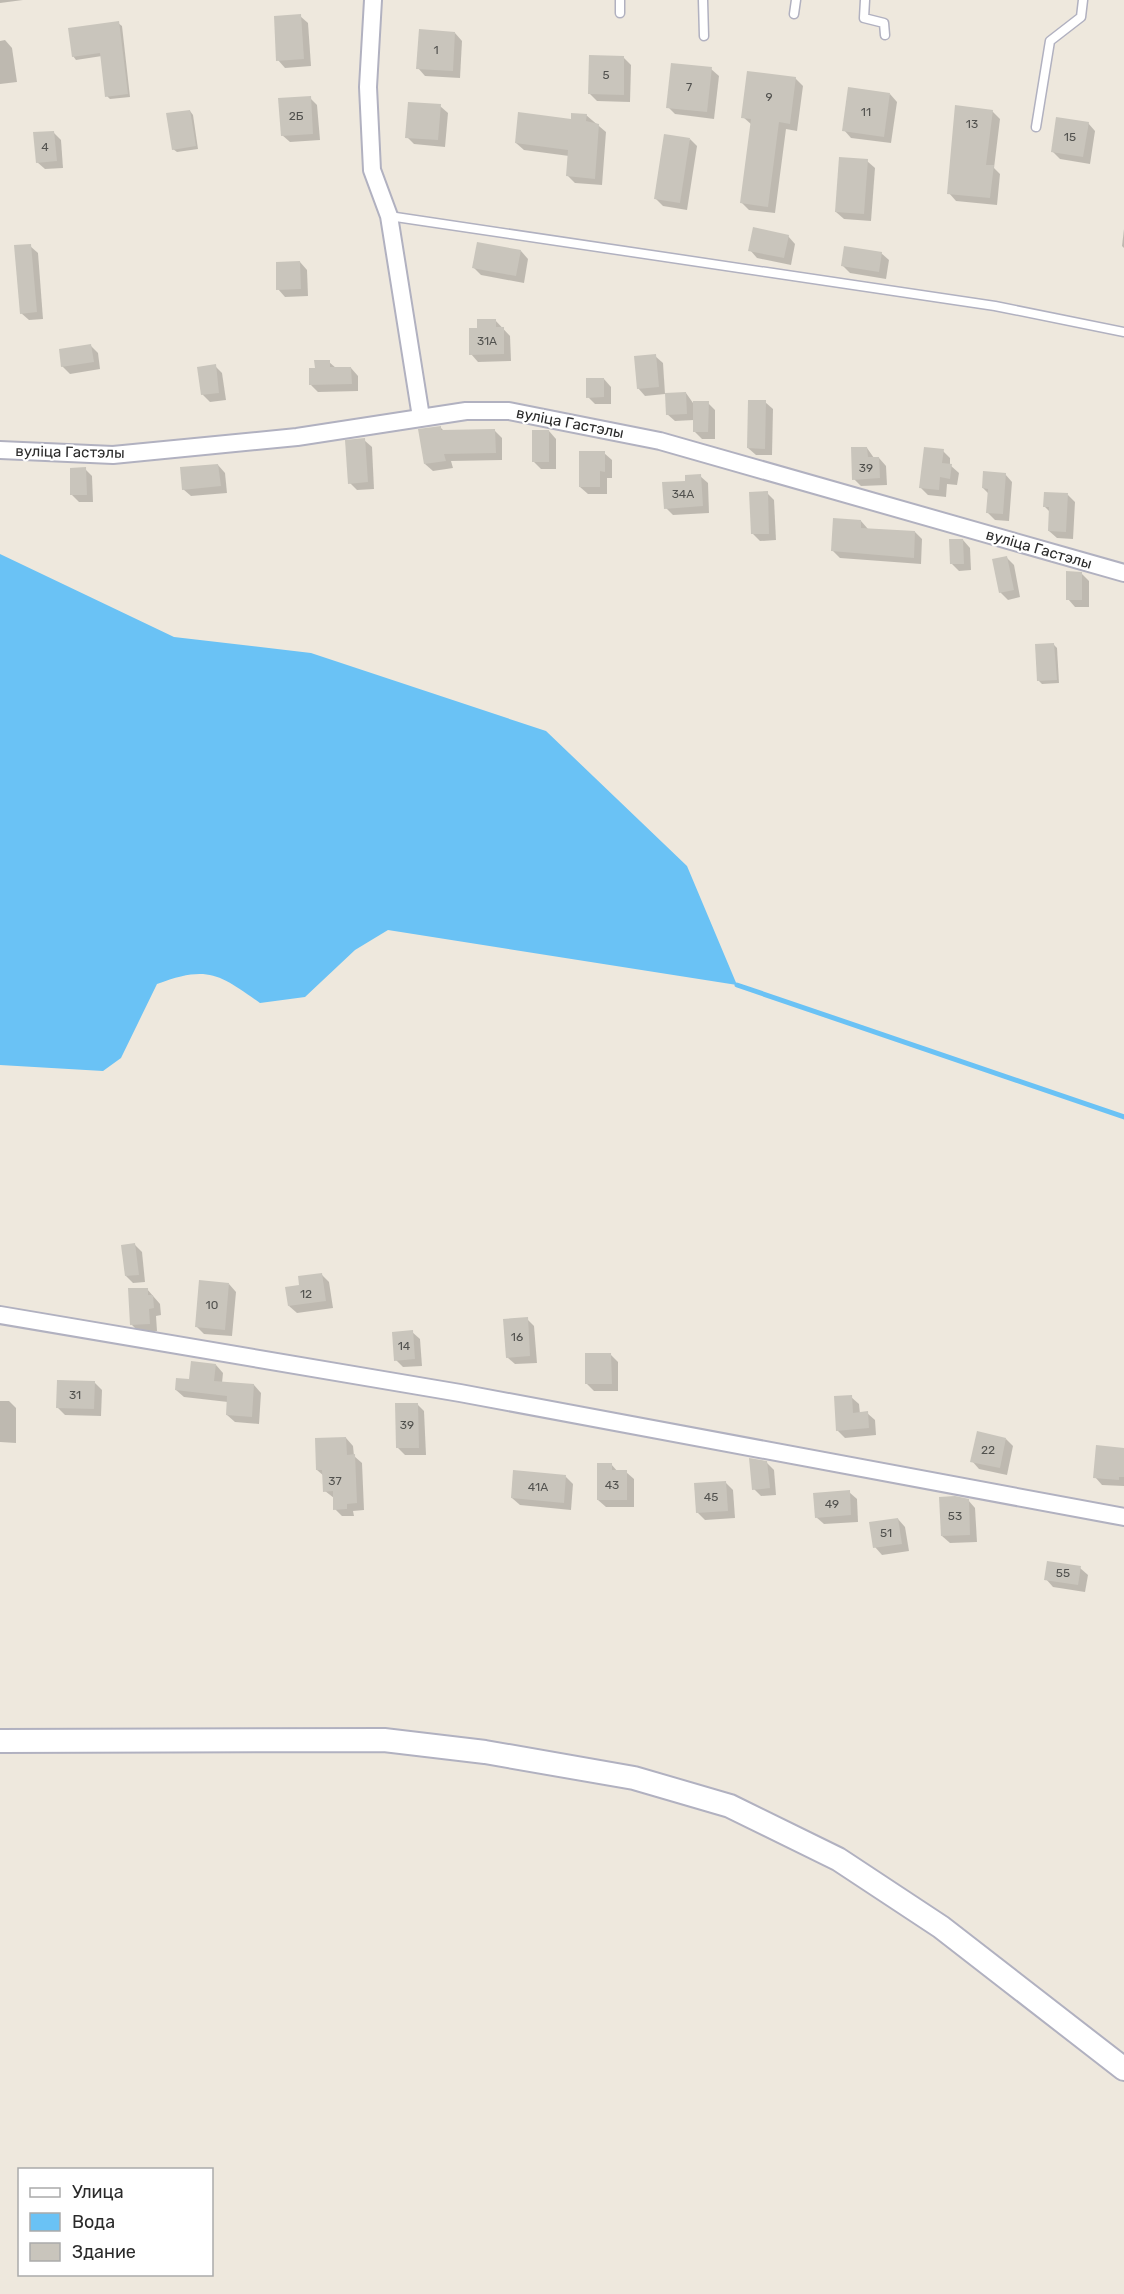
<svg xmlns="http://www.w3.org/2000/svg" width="1124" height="2294" font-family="Rubik,sans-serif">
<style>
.water{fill:#6ac2f5}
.shadow{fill:#0003}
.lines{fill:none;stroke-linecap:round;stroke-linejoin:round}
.stream{stroke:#6ac2f5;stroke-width:5}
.building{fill:#c9c5bc}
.lane-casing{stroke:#b1b1c0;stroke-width:11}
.street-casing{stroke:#b1b1c0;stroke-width:20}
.secondary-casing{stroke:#b1b1c0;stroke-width:26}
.lane{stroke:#fff;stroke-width:8}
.street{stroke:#fff;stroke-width:16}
.secondary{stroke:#fff;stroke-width:22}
.labels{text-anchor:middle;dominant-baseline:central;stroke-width:4.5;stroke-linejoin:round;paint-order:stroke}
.number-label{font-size:12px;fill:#52524f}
.street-label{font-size:15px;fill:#2b2b2b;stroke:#fff}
</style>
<rect width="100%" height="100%" fill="#eee8dd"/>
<path class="water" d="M 0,554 L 174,637 L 311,653 L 546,731 L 687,866 L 737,985 L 388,930 L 355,950 L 305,997 L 260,1003 C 219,974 208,965 157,984 L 121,1058 L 103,1071 L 0,1065 Z"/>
<g class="shadow">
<path d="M 0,0 L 23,0 L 0,3 Z"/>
<path d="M 300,16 L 308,23 L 311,66 L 285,68 L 278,60 Z"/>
<path d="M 118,23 L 122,26 L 130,97 L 110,99 L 107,96 L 102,56 L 76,60 L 73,56 Z"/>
<path d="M 455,33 L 462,41 L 460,78 L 425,76 L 418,68 Z"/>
<path d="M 5,40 L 12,48 L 17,82 L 0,84 L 0,41 Z"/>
<path d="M 624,58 L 631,65 L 630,102 L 597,101 L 590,94 Z"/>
<path d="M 711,69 L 719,76 L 714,119 L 675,114 L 668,107 Z"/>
<path d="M 795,78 L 803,86 L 797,131 L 786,129 L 775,213 L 749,210 L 742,203 L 752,125 L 743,117 Z"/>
<path d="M 890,94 L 897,102 L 891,143 L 851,138 L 844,130 Z"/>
<path d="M 310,98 L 317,105 L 320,140 L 290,142 L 282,135 Z"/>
<path d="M 440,106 L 448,113 L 445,147 L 414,144 L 407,137 Z"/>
<path d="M 190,111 L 193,115 L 198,149 L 177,152 L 173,149 Z"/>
<path d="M 992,111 L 1000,119 L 994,168 L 1000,174 L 997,205 L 956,201 L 949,193 Z"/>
<path d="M 586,115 L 606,132 L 602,185 L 575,183 L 568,176 L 569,156 L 524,150 L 516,143 Z"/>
<path d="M 1088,123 L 1095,131 L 1090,164 L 1060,159 L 1053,152 Z"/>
<path d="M 53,132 L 61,140 L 63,168 L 45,169 L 37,162 Z"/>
<path d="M 690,139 L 697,146 L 687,210 L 663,206 L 656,199 Z"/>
<path d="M 867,161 L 875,168 L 871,221 L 844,219 L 836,212 Z"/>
<path d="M 1124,229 L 1124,248 L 1122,246 Z"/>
<path d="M 788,236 L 795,244 L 791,265 L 757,258 L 750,250 Z"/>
<path d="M 30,246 L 38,253 L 43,319 L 29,320 L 21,313 Z"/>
<path d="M 521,251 L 528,259 L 524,283 L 481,275 L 474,268 Z"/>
<path d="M 881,253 L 889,260 L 886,279 L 850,273 L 843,266 Z"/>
<path d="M 300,262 L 307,270 L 308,296 L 285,297 L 278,289 Z"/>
<path d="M 495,320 L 510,336 L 511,361 L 478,362 L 471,354 L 478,329 Z"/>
<path d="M 91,346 L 98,353 L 100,369 L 70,374 L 62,366 Z"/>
<path d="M 655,356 L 663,363 L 665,394 L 645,396 L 638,388 Z"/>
<path d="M 329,362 L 336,368 L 351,368 L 358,376 L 358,391 L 318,392 L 311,385 L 316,369 Z"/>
<path d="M 215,366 L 222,373 L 226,400 L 210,402 L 202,394 Z"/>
<path d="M 604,379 L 611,387 L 611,404 L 595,404 L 588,397 Z"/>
<path d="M 686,393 L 693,403 L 708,403 L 715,410 L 715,439 L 702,439 L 694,431 L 694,420 L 675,421 L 667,414 Z"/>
<path d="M 765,402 L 773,409 L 772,455 L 756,455 L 748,448 Z"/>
<path d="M 440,427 L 444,431 L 494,430 L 502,438 L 502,460 L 451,461 L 453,468 L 433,471 L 425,464 Z"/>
<path d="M 549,431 L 556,439 L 556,469 L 541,469 L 534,462 Z"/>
<path d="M 364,440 L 372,447 L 374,489 L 357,490 L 350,483 Z"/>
<path d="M 867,448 L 874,458 L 879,458 L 886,466 L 887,485 L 861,486 L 854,479 Z"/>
<path d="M 943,451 L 950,458 L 950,465 L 959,473 L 957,485 L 947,484 L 946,497 L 928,495 L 921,488 Z"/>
<path d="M 604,453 L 612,460 L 612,478 L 607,478 L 607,494 L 588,494 L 580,487 Z"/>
<path d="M 218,465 L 225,473 L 227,493 L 191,496 L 183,489 Z"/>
<path d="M 85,469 L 92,476 L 93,502 L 79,502 L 72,495 Z"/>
<path d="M 1005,474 L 1012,482 L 1009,521 L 995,520 L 987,512 L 989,494 L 983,488 Z"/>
<path d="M 700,476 L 708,483 L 709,513 L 673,515 L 666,508 L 687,482 Z"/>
<path d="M 767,493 L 774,500 L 776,540 L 760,541 L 753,534 Z"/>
<path d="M 1068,495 L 1075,502 L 1073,539 L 1057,538 L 1049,531 L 1050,512 L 1044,506 Z"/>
<path d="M 861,521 L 868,529 L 915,532 L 922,539 L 921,564 L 840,558 L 833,551 Z"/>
<path d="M 963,540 L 970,548 L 971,570 L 959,571 L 951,563 Z"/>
<path d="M 1007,558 L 1014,565 L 1020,597 L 1008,600 L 1000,592 Z"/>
<path d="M 1082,574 L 1089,581 L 1089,607 L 1075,607 L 1068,599 Z"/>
<path d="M 1054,645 L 1057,648 L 1059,683 L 1042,684 L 1038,680 Z"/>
<path d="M 135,1245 L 142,1252 L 145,1282 L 133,1283 L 126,1276 Z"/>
<path d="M 322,1275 L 329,1282 L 333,1308 L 297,1313 L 289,1306 L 301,1286 Z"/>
<path d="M 229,1284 L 236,1292 L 232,1336 L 204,1334 L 197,1327 Z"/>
<path d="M 147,1289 L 160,1304 L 161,1315 L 156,1316 L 157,1331 L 139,1332 L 131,1324 Z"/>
<path d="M 527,1319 L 534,1326 L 537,1363 L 515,1364 L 507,1357 Z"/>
<path d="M 412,1332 L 420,1339 L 422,1366 L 403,1367 L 396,1360 Z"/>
<path d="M 611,1355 L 618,1362 L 618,1391 L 594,1391 L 586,1383 Z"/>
<path d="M 216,1365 L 223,1373 L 222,1383 L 254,1385 L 261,1393 L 259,1424 L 235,1422 L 227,1415 L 228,1402 L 184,1397 L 176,1390 Z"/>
<path d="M 94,1382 L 102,1390 L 101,1416 L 65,1415 L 58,1408 Z"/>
<path d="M 851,1397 L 859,1404 L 860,1414 L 867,1413 L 875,1420 L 876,1435 L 845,1438 L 837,1430 Z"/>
<path d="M 0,1401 L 9,1401 L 16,1408 L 16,1443 L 0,1442 Z"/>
<path d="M 417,1404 L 424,1411 L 426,1455 L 405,1455 L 398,1448 Z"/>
<path d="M 346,1438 L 353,1446 L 354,1456 L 362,1463 L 364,1510 L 353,1511 L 354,1516 L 342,1516 L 335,1509 L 334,1498 L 325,1491 L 324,1476 L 317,1470 Z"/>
<path d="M 1006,1439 L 1013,1446 L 1007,1475 L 979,1469 L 972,1461 Z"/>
<path d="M 1124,1449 L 1124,1486 L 1102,1485 L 1095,1477 Z"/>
<path d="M 766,1462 L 774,1470 L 776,1495 L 761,1496 L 754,1489 Z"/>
<path d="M 611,1464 L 618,1472 L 626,1472 L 634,1479 L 634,1507 L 606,1507 L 598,1500 Z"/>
<path d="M 566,1477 L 573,1484 L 571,1510 L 520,1505 L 512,1498 Z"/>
<path d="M 725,1482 L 733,1490 L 735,1518 L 705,1520 L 697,1512 Z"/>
<path d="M 849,1492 L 857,1499 L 858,1522 L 824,1524 L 816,1517 Z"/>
<path d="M 968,1500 L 975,1508 L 977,1542 L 950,1543 L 942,1536 Z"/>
<path d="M 898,1519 L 905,1527 L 909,1551 L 882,1555 L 875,1547 Z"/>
<path d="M 1080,1568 L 1088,1575 L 1085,1592 L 1053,1587 L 1046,1579 Z"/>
</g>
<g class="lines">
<path class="stream" d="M 737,985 L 1124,1117"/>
</g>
<g class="building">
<path d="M 301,14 L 304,59 L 276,61 L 274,16 Z"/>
<path d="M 119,21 L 128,94 L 105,97 L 100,53 L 72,57 L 68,28 Z"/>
<path d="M 419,29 L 455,32 L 453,71 L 416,69 Z"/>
<path d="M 589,55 L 624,56 L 624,95 L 588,94 Z"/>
<path d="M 671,63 L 712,67 L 707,112 L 666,108 Z"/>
<path d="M 747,71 L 796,77 L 790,124 L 779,122 L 768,207 L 740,203 L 751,119 L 741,118 Z"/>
<path d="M 848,87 L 890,93 L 884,137 L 842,131 Z"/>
<path d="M 311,96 L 313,134 L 281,136 L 278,98 Z"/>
<path d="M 408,102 L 441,104 L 438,140 L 405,138 Z"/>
<path d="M 955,105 L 993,110 L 986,165 L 994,165 L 990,198 L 947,194 Z"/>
<path d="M 190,110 L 196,146 L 172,150 L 166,113 Z"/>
<path d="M 518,112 L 571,119 L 571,113 L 587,114 L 586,121 L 599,124 L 595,179 L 566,176 L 568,150 L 515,143 Z"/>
<path d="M 1056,117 L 1089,122 L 1083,157 L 1051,152 Z"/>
<path d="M 54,131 L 57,161 L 36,163 L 33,132 Z"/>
<path d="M 664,134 L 690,138 L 680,203 L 654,199 Z"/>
<path d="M 839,157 L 868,159 L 864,214 L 835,212 Z"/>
<path d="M 753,227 L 789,235 L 784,258 L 748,251 Z"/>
<path d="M 477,242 L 521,250 L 516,276 L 472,268 Z"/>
<path d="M 31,244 L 37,312 L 20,314 L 14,245 Z"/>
<path d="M 844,246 L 882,252 L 879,272 L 841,266 Z"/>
<path d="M 300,261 L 301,289 L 276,290 L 276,262 Z"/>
<path d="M 477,319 L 496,319 L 496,327 L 504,327 L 504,354 L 469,355 L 469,328 L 477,328 Z"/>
<path d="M 91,344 L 94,362 L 61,367 L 59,349 Z"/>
<path d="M 656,354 L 659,387 L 637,389 L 634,356 Z"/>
<path d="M 314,360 L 330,360 L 330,367 L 351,367 L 352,384 L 309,385 L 309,368 L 315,368 Z"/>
<path d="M 216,364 L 219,393 L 201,395 L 197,367 Z"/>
<path d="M 586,378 L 604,378 L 604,397 L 586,398 Z"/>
<path d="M 686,392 L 687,414 L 666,415 L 665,393 Z"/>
<path d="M 748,400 L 766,400 L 765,449 L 747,448 Z"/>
<path d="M 693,401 L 709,401 L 708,432 L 693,432 Z"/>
<path d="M 441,426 L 441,430 L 495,429 L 496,453 L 444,454 L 446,461 L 424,464 L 418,429 Z"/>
<rect x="532" y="430" width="17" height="32"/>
<path d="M 365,438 L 368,482 L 348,484 L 345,440 Z"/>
<path d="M 851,447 L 867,447 L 868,457 L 879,457 L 880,478 L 852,480 Z"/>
<path d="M 924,447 L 944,449 L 942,463 L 952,464 L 950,479 L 940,477 L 939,490 L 919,488 Z"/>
<path d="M 579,451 L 605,451 L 605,472 L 600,471 L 600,487 L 579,487 Z"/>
<path d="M 218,464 L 221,486 L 182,490 L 180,467 Z"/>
<path d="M 86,467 L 87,495 L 70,495 L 70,468 Z"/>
<path d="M 983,471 L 1006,473 L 1003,514 L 986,513 L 988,489 L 982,488 Z"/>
<path d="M 701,474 L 703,506 L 664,509 L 662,482 L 685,481 L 685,475 Z"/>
<path d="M 768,491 L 769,534 L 751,534 L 749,492 Z"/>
<path d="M 1044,492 L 1068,493 L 1066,532 L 1048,531 L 1049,507 L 1043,507 Z"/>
<path d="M 833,518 L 861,520 L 861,528 L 915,531 L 914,558 L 831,551 Z"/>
<path d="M 949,539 L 963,539 L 964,564 L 950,564 Z"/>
<path d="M 1007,556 L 1014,590 L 999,593 L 992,559 Z"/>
<path d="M 1066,571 L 1082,572 L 1082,600 L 1066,600 Z"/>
<path d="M 1054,643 L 1057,680 L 1037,681 L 1035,644 Z"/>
<path d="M 135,1243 L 139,1275 L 125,1276 L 121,1245 Z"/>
<path d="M 322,1273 L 326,1301 L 288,1306 L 285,1287 L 299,1285 L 298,1276 Z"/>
<path d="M 199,1280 L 229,1283 L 225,1330 L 195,1327 Z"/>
<path d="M 128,1288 L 148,1288 L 148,1295 L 153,1295 L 154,1308 L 149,1309 L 150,1324 L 130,1325 Z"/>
<path d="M 528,1317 L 530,1356 L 506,1358 L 503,1319 Z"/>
<path d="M 413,1330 L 415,1359 L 394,1361 L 392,1332 Z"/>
<path d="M 585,1353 L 611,1353 L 612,1384 L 585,1384 Z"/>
<path d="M 191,1361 L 216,1364 L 214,1381 L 254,1384 L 252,1417 L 226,1415 L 227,1396 L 175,1390 L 176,1378 L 189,1379 Z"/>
<path d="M 57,1380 L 95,1381 L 94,1409 L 56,1408 Z"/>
<path d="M 852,1395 L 853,1413 L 868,1411 L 869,1428 L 836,1431 L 834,1396 Z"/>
<path d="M 395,1403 L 418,1403 L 419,1448 L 396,1448 Z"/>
<path d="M 977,1431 L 1006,1438 L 1000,1468 L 970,1462 Z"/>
<path d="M 346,1437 L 347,1455 L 355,1454 L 357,1503 L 347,1504 L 347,1509 L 333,1510 L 333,1491 L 323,1492 L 322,1470 L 316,1470 L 315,1438 Z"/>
<path d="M 1096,1445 L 1124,1448 L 1124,1477 L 1119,1477 L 1119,1480 L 1093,1478 Z"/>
<path d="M 749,1458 L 767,1461 L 770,1488 L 752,1490 Z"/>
<path d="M 597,1463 L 612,1463 L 612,1470 L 627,1470 L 627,1500 L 597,1500 Z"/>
<path d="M 513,1470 L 566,1475 L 564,1503 L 511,1498 Z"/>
<path d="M 726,1481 L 728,1511 L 696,1513 L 694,1483 Z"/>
<path d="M 850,1490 L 851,1515 L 815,1518 L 813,1493 Z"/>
<path d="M 955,1496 L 969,1499 L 970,1535 L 941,1536 L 939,1497 Z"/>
<path d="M 898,1518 L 902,1544 L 873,1548 L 869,1522 Z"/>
<path d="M 1047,1561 L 1081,1566 L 1078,1585 L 1044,1580 Z"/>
</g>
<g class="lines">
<g class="lane-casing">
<g id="lane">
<path d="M 703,0 L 704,36"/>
<path d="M 865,0 L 864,18 L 884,23 L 885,35"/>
<path d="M 620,13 L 620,0"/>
<path d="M 794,14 L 796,0"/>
<path d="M 1036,127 L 1050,41 L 1081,17 L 1083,0"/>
<path d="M 389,216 L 995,306 L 1124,332"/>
</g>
</g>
<g class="street-casing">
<g id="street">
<path d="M 373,0 L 368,87 L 372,170 L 389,216 L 421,417"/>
<path d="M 0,450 L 113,455 L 297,437 L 466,411 L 509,411 L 660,441 L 1124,573"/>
<path d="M 0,1315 L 460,1393 L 1124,1517"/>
</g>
</g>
<g class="secondary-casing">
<path id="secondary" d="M 0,1741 L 384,1740 L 485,1752 L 634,1778 L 730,1806 L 838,1859 L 941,1927 L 1124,2069"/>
</g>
<use href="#lane" class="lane"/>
<use href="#street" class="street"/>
<use href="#secondary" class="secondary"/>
</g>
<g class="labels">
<g class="number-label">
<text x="436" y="50">1</text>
<text x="606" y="75">5</text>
<text x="689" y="87">7</text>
<text x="769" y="97">9</text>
<text x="866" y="112">11</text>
<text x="296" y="116">2Б</text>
<text x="972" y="124">13</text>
<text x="1070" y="137">15</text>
<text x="45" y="147">4</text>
<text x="487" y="341">31А</text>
<text x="866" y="468">39</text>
<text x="683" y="494">34А</text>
<text x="306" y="1294">12</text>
<text x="212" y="1305">10</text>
<text x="517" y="1337">16</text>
<text x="404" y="1346">14</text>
<text x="75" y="1395">31</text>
<text x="407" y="1425">39</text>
<text x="988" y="1450">22</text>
<text x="335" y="1481">37</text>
<text x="612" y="1485">43</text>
<text x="538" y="1487">41А</text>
<text x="711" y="1497">45</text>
<text x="832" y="1504">49</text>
<text x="955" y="1516">53</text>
<text x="886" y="1533">51</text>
<text x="1063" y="1573">55</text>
</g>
<g class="street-label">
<text transform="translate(570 423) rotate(11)">вуліца Гастэлы</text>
<text transform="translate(70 452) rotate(1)">вуліца Гастэлы</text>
<text transform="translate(1039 549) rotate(16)">вуліца Гастэлы</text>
</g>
</g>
<rect x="18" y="2168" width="195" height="108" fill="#ffffff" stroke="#aaaaaa" stroke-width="1.5"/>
<rect x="30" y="2188" width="30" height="9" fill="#ffffff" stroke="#aaaaaa" stroke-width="1.5"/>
<text x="72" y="2198" font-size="18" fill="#2b2b2b">Улица</text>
<rect x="30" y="2213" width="30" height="18" fill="#6ac2f5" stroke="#aaaaaa" stroke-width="1.5"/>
<text x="72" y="2228" font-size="18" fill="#2b2b2b">Вода</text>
<rect x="30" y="2243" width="30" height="18" fill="#c9c5bc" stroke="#aaaaaa" stroke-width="1.5"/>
<text x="72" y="2258" font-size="18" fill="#2b2b2b">Здание</text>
</svg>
